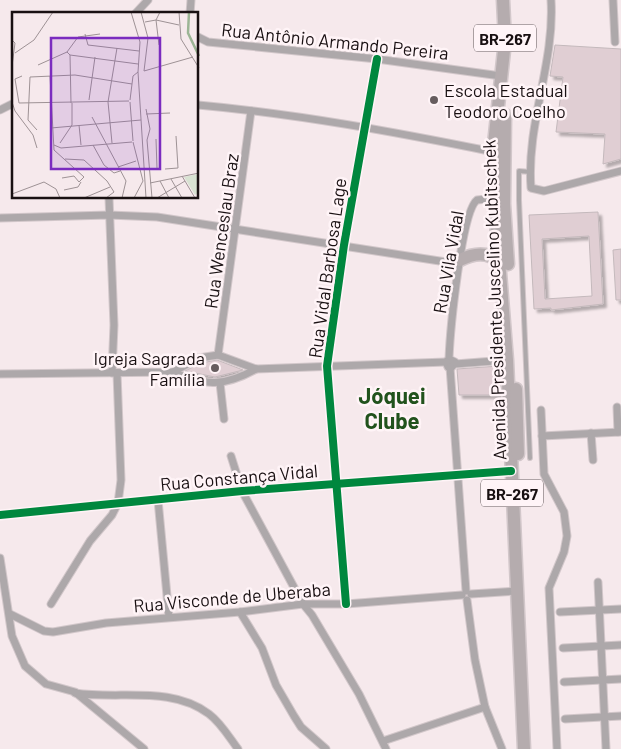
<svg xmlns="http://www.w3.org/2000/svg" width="621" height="749" font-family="Barlow,sans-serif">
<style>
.building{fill:#e0ced3;stroke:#c4b9bc;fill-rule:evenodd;filter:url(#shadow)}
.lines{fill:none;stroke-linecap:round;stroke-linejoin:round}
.service-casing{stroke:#d2c7ca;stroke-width:6}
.minor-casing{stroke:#d2c7ca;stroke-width:9}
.trunk-casing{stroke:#d2c7ca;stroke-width:15}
.service{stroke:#ada8aa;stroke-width:4}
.minor{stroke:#ada8aa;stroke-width:7}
.trunk{stroke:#b5acae;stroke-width:12}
.cycleway-casing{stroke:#fff4f7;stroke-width:11}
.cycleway{stroke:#00873e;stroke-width:8}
.poi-dot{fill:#665c5e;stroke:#fff4f7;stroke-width:2}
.labels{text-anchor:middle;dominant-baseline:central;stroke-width:5;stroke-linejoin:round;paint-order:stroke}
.shield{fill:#fff4f7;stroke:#5e5457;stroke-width:1}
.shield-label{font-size:16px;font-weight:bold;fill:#191012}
.street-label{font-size:18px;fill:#191012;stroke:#fff4f7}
.poi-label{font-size:18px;fill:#191012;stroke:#fff4f7;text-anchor:start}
.district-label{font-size:22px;font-weight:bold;fill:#21521c;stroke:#fff4f7}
.inset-river{fill:none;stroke:#9cb595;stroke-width:2.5}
.inset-road{fill:none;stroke:#9e9295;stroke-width:1}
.view{fill:#7b2cbf;fill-opacity:0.15;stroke:#7b2cbf;stroke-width:2.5}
.inset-edge{fill:none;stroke:#191012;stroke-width:2.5}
</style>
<defs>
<filter id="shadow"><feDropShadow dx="3.5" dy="3.5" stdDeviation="1" flood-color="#0004"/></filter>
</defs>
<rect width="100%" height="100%" fill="#f6e9ec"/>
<g class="building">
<path d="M 555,45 L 621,49 L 621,159 L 603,164 L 605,134 L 556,132 L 563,77 L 550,76 Z"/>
<path d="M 598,212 L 603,304 L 551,310 L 551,308 L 534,309 L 529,215 ZM 589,236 L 592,296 L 545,299 L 542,239 Z"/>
<path d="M 621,249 L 621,300 L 616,300 L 613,250 Z"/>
<path d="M 217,360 L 243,370 L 215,377 L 185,371 L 201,363 Z"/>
<path d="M 499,366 L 500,395 L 459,395 L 457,369 Z"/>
</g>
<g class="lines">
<g class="service-casing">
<path id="service" d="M 530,458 L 519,200 L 519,171 L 531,172"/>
</g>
<g class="minor-casing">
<g id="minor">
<path d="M 551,0 C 555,63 526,124 531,188 L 544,191 L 621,171"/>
<path d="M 613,0 L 615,42"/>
<path d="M 135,14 L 148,0"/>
<path d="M 190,14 L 191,0"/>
<path d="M 198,37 L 208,42 L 377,59 L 501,76"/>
<path d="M 198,105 C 298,114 395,132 494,152"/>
<path d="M 0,110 L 14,103"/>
<path d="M 109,198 L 114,325 L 112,373"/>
<path d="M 0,218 L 109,215 L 157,217 L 459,264"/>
<path d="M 218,355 L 251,111"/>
<path d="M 449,359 L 455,362 L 452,367 L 448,367 L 446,362 L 449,359 C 450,334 461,212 477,200 L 496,198"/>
<path d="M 455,364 L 507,360"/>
<path d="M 450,367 L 466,591"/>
<path d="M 173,372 C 204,387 226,386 256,369"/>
<path d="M 0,374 L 173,372 L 199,358 L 218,355 L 256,369 L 446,362"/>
<path d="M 220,383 L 224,419"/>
<path d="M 617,407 L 618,432"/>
<path d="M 541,410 L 544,474 L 564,512 L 567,536 L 564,552 L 549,588 L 557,749"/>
<path d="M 591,433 L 593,460"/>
<path d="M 542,436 L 621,432"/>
<path d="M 231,456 L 242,491 L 303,604 L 312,615 L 359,694 L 386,749"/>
<path d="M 158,500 L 169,617"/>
<path d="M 0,515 L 242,491 L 511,471"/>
<path d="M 0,558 L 12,636 L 25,666 L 46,684 L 75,692 L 144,749"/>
<path d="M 598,582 L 606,749"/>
<path d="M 471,594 L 516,591"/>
<path d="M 467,600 L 475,660 L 485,707 L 502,749"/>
<path d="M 51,604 L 90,541 L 112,515 L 118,503 L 121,480 L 117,373"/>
<path d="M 346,604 L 327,366 L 344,245 L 377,59"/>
<path d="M 240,612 L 262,648 L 276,685 L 294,716 L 301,727 L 326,749"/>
<path d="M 560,612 L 621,609"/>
<path d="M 10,614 L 44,631 L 53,632 L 106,623 L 240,612 L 303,604 L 346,604 L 462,595"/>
<path d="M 563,648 L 621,645"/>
<path d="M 564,682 L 621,679"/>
<path d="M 75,693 C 119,700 171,685 209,714 C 221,723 229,737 238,749"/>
<path d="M 565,719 L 621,716"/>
<path d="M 383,741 L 485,707"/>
</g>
</g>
<g class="trunk-casing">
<g id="trunk">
<path d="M 503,0 L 505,41 L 494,144 L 494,198 L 507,360 L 524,749"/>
<path d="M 505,115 L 504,204 L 508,264"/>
<path d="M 460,260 C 474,253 487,251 500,262"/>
<path d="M 516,389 L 518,454"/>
</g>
</g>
<use href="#service" class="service"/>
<use href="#minor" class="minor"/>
<use href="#trunk" class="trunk"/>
<g class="cycleway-casing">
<g id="cycleway">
<path d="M 0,515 L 242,491 L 511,471"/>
<path d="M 346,604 L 327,366 L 344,245 L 377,59"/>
</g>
</g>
<use href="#cycleway" class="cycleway"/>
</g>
<g class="poi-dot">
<circle cx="434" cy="100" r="5"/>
<circle cx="215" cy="368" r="5"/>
</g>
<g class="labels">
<g class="shield">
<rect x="474" y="24.5" width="62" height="27" rx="4"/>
<rect x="481" y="479.5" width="62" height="27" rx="4"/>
</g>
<g class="shield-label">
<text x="505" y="38">BR-267</text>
<text x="512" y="493">BR-267</text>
</g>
<g class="street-label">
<text transform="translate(335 41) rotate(6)">Rua Antônio Armando Pereira</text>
<text transform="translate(221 231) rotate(-82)">Rua Wenceslau Braz</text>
<text transform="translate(448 262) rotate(-80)">Rua Vila Vidal</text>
<text transform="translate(327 268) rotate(-82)">Rua Vidal Barbosa Lage</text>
<text transform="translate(494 300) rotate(-92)">Avenida Presidente Juscelino Kubitschek</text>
<text transform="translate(239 477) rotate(-5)">Rua Constança Vidal</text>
<text transform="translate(232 597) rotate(-5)">Rua Visconde de Uberaba</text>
</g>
<g class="poi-label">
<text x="444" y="90">Escola Estadual<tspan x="444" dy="21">Teodoro Coelho</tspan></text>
<text x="205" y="358" text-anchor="end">Igreja Sagrada<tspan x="205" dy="21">Família</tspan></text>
</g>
<g class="district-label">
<text x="392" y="395">Jóquei<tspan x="392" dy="25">Clube</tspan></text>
</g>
</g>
<g transform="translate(12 12)">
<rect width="186" height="186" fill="#f6e9ec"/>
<path d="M 186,162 L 186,181 L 183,183 L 172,165 Z" fill="#d8e2d2"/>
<path class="inset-river" d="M 177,0 L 176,21 L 187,44"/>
<path class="inset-road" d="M 119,0 L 128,30 L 126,60 L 134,186M 129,0 L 136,26 L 132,59 L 181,45M 167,0 L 169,27 L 187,56M 133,10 L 144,8 L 167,13M 73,22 L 76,33 L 127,39M 0,28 L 3,31 L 0,54M 147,33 L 144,8 L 148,0M 55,40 L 58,43 L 59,91M 55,40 L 66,25 L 88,22M 3,41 L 22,28 L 41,0M 58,43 L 126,52M 26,53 L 55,40M 10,64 L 3,67 L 7,91 L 117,89M 38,64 L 42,138 L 72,165 L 67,170 L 62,164 L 50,166M 77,88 L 83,45M 118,88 L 121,64 L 126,60M 0,90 L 3,99 L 21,123 L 25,136M 118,90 L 121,129M 134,97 L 138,117 L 135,128 L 140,186M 134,102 L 158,101M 80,105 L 114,169 L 110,186M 67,113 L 69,133M 39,116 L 129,108M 25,118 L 16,108 L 18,65 L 63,63 L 120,72M 144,127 L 145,157M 121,130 L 131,169 L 122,186M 48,131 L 60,113 L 60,91M 100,131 L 96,90 L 105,36M 42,133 L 49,136 L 120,130M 81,133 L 92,153 L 102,161 L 108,159M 53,147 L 72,148 L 95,169 L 102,180 L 94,186M 106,155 L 124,149M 153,157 L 166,156 L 164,124M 170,164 L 183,186M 159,167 L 170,186M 148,169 L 157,186M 138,171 L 187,161M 52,178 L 66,175 L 69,170M 0,182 L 32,170 L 44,177 L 48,186M 72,186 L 98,175M 145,186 L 173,169"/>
<path class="view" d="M 39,26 L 148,26 L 148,157 L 39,157 Z"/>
<rect width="186" height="186" class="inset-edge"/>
</g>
</svg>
